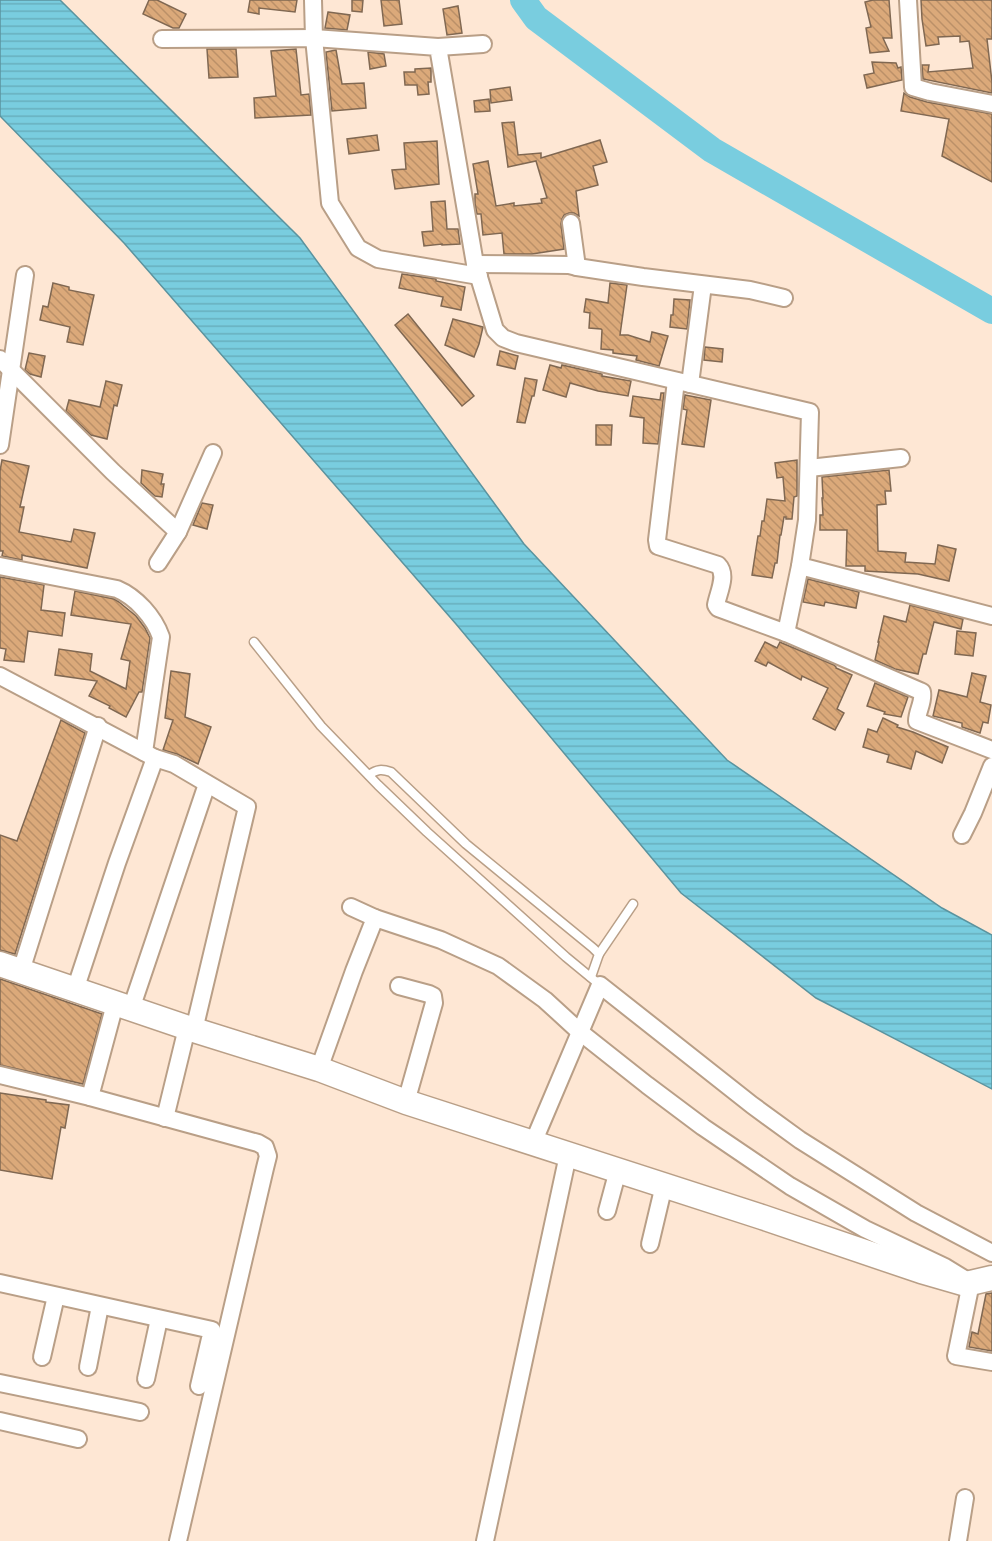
<svg xmlns="http://www.w3.org/2000/svg" width="992" height="1541" font-family="'Crimson Pro',serif">
<style>
.water{fill:url(#water-rules);stroke:#5b939e;stroke-width:1.5}
.lines{fill:none;stroke-linecap:round;stroke-linejoin:round}
.river{stroke:#79cddf;stroke-width:26}
.building{fill:url(#building-back-hatch);stroke:#806852;stroke-width:1.5}
.lane-casing{stroke:#b99f87;stroke-width:11}
.street-casing{stroke:#b99f87;stroke-width:20}
.secondary-casing{stroke:#b99f87;stroke-width:27}
.lane{stroke:#fff;stroke-width:8}
.street{stroke:#fff;stroke-width:16}
.secondary{stroke:#fff;stroke-width:24}
</style>
<defs>
<pattern id="water-rules" width="6" height="5" patternUnits="userSpaceOnUse" patternTransform="scale(1.5)"><rect width="6" height="5" fill="#79cddf"/><path d="M0 2.5h6" fill="none" stroke="#68afbe"/></pattern>
<pattern id="building-back-hatch" width="6" height="6" patternUnits="userSpaceOnUse" patternTransform="scale(1.5)"><rect width="6" height="6" fill="#dba97a"/><path d="M-1 5l2 2M0 0l6 6M5-1l2 2" fill="none" stroke="#bb9068"/></pattern>
</defs>
<rect width="100%" height="100%" fill="#fee7d4"/>
<path class="water" d="M 0,0 L 60,0 L 300,238 L 524,544 L 727,760 L 942,908 L 992,935 L 992,1089 L 816,998 L 681,893 L 456,624 L 124,243 L 0,116 Z"/>
<g class="lines">
<path class="river" d="M 523,0 L 536,18 L 712,150 L 992,311"/>
</g>
<g class="building">
<path d="M 149,0 L 157,0 L 186,14 L 179,28 L 173,28 L 143,14 Z"/>
<path d="M 250,0 L 297,0 L 295,12 L 259,8 L 259,14 L 248,12 Z"/>
<path d="M 352,0 L 363,0 L 362,12 L 352,11 Z"/>
<path d="M 381,0 L 399,0 L 402,24 L 384,26 Z"/>
<path d="M 873,0 L 889,0 L 892,38 L 883,38 L 889,51 L 870,53 L 866,28 L 871,27 L 865,2 Z"/>
<path d="M 921,0 L 992,0 L 992,39 L 987,39 L 992,82 L 992,93 L 923,79 L 922,65 L 929,65 L 928,72 L 973,68 L 969,41 L 960,42 L 960,36 L 938,37 L 939,44 L 926,46 L 922,19 Z"/>
<path d="M 458,6 L 462,33 L 447,35 L 443,9 Z"/>
<path d="M 328,12 L 350,15 L 347,30 L 325,28 Z"/>
<path d="M 207,49 L 236,49 L 238,77 L 209,78 Z"/>
<path d="M 296,49 L 301,95 L 309,94 L 311,115 L 255,118 L 254,98 L 276,96 L 271,51 Z"/>
<path d="M 336,50 L 342,84 L 364,83 L 366,108 L 332,111 L 326,52 Z"/>
<path d="M 368,52 L 384,54 L 386,66 L 370,69 Z"/>
<path d="M 872,62 L 896,63 L 898,68 L 901,67 L 902,80 L 867,88 L 864,75 L 874,73 Z"/>
<path d="M 431,68 L 431,82 L 428,82 L 429,94 L 418,95 L 417,85 L 405,85 L 404,72 L 415,72 L 415,69 Z"/>
<path d="M 510,87 L 512,100 L 491,103 L 490,90 Z"/>
<path d="M 904,93 L 910,97 L 927,102 L 992,114 L 992,182 L 942,156 L 949,119 L 901,111 Z"/>
<path d="M 489,99 L 490,111 L 475,112 L 474,101 Z"/>
<path d="M 514,122 L 518,155 L 541,153 L 541,158 L 600,140 L 607,162 L 593,166 L 598,185 L 576,191 L 579,216 L 574,213 L 569,213 L 564,215 L 562,219 L 561,224 L 564,249 L 532,254 L 504,254 L 502,233 L 483,235 L 481,214 L 477,214 L 475,204 L 475,194 L 478,194 L 473,164 L 488,161 L 496,206 L 514,203 L 514,206 L 542,203 L 541,199 L 547,198 L 536,161 L 508,167 L 502,123 Z"/>
<path d="M 377,135 L 379,150 L 349,154 L 347,139 Z"/>
<path d="M 437,141 L 439,184 L 395,189 L 392,170 L 406,169 L 404,143 Z"/>
<path d="M 445,201 L 447,229 L 458,229 L 460,244 L 442,245 L 442,244 L 424,246 L 422,232 L 433,231 L 431,202 Z"/>
<path d="M 402,274 L 436,279 L 436,281 L 465,287 L 461,310 L 441,306 L 443,297 L 399,288 Z"/>
<path d="M 53,283 L 69,287 L 69,290 L 94,295 L 83,345 L 67,342 L 70,327 L 40,320 L 43,306 L 48,307 Z"/>
<path d="M 610,283 L 627,285 L 620,335 L 628,335 L 650,342 L 652,332 L 668,336 L 659,366 L 636,360 L 637,356 L 613,353 L 613,350 L 601,349 L 602,330 L 601,329 L 589,328 L 590,313 L 584,312 L 586,299 L 608,303 Z"/>
<path d="M 674,299 L 690,300 L 687,329 L 670,327 L 671,315 L 673,315 Z"/>
<path d="M 408,314 L 474,396 L 462,406 L 395,325 Z"/>
<path d="M 453,319 L 483,327 L 479,344 L 474,357 L 445,345 Z"/>
<path d="M 705,347 L 723,349 L 722,362 L 704,360 Z"/>
<path d="M 500,351 L 518,356 L 515,369 L 497,365 Z"/>
<path d="M 29,353 L 45,356 L 41,377 L 30,374 L 25,370 Z"/>
<path d="M 550,365 L 561,368 L 562,365 L 602,374 L 602,376 L 631,381 L 628,396 L 598,391 L 570,383 L 566,397 L 543,390 Z"/>
<path d="M 525,378 L 537,380 L 534,396 L 532,396 L 525,423 L 517,422 Z"/>
<path d="M 106,381 L 122,385 L 117,406 L 114,405 L 107,439 L 91,435 L 66,411 L 69,400 L 100,407 Z"/>
<path d="M 661,393 L 664,393 L 658,444 L 643,443 L 644,418 L 630,416 L 633,396 L 660,400 Z"/>
<path d="M 685,395 L 711,400 L 704,447 L 682,444 L 687,410 L 683,409 Z"/>
<path d="M 596,425 L 612,425 L 611,445 L 596,445 Z"/>
<path d="M 2,460 L 29,466 L 20,507 L 24,507 L 19,532 L 71,542 L 74,529 L 95,533 L 87,568 L 26,556 L 22,555 L 22,560 L 2,556 L 3,551 L 0,551 L 0,471 Z"/>
<path d="M 797,460 L 797,496 L 794,497 L 792,519 L 786,519 L 786,517 L 784,517 L 781,535 L 780,535 L 777,563 L 775,563 L 772,578 L 752,575 L 758,536 L 760,536 L 762,521 L 764,521 L 767,499 L 785,501 L 783,477 L 777,478 L 775,463 Z"/>
<path d="M 142,470 L 163,474 L 161,484 L 164,484 L 162,497 L 155,496 L 141,483 Z"/>
<path d="M 889,470 L 891,491 L 885,491 L 886,504 L 877,505 L 878,551 L 906,553 L 905,562 L 935,564 L 938,545 L 956,549 L 949,581 L 918,574 L 865,571 L 865,566 L 846,566 L 847,530 L 820,530 L 820,515 L 823,515 L 822,498 L 823,498 L 822,477 Z"/>
<path d="M 202,503 L 213,505 L 207,529 L 193,525 Z"/>
<path d="M 0,577 L 44,585 L 41,610 L 65,613 L 62,636 L 28,631 L 24,662 L 4,660 L 6,649 L 0,648 Z"/>
<path d="M 808,579 L 859,592 L 856,608 L 825,602 L 824,606 L 803,602 Z"/>
<path d="M 75,591 L 114,599 L 119,602 L 136,616 L 145,628 L 150,638 L 142,692 L 139,692 L 126,717 L 109,708 L 110,706 L 89,696 L 97,681 L 55,675 L 59,649 L 92,654 L 90,671 L 126,689 L 130,661 L 121,659 L 131,624 L 71,615 Z"/>
<path d="M 910,605 L 963,619 L 961,629 L 934,622 L 926,654 L 923,654 L 918,674 L 895,669 L 875,660 L 879,642 L 878,642 L 884,616 L 906,622 Z"/>
<path d="M 957,631 L 976,633 L 973,656 L 955,654 Z"/>
<path d="M 765,642 L 777,648 L 780,642 L 782,643 L 834,665 L 836,667 L 836,668 L 852,675 L 837,709 L 844,713 L 835,730 L 813,719 L 828,688 L 802,676 L 801,680 L 768,662 L 766,666 L 755,661 Z"/>
<path d="M 171,671 L 190,674 L 185,717 L 211,727 L 198,764 L 177,754 L 163,750 L 173,720 L 165,718 Z"/>
<path d="M 972,673 L 986,676 L 980,702 L 991,705 L 988,723 L 983,722 L 980,733 L 962,727 L 962,723 L 933,716 L 939,690 L 967,697 Z"/>
<path d="M 875,683 L 908,697 L 901,717 L 884,714 L 885,712 L 867,706 Z"/>
<path d="M 883,718 L 898,725 L 897,727 L 913,732 L 948,747 L 942,763 L 916,751 L 911,769 L 887,762 L 889,755 L 863,747 L 868,729 L 877,732 Z"/>
<path d="M 61,720 L 85,733 L 15,954 L 0,950 L 0,835 L 17,841 Z"/>
<path d="M 0,979 L 102,1014 L 83,1084 L 0,1065 Z"/>
<path d="M 0,1093 L 46,1100 L 46,1102 L 69,1105 L 65,1128 L 61,1127 L 52,1179 L 0,1170 Z"/>
<path d="M 992,1293 L 992,1351 L 969,1347 L 972,1332 L 978,1334 L 986,1294 Z"/>
</g>
<g class="lines">
<g class="lane-casing">
<g id="lane">
<path d="M 254,642 L 321,726 L 378,785 L 427,832 L 566,957 L 600,985"/>
<path d="M 369,775 C 377,769 382,769 391,772 L 466,844 L 593,948 L 599,954 L 591,977"/>
<path d="M 599,954 L 633,904"/>
</g>
</g>
<g class="street-casing">
<g id="street">
<path d="M 313,0 L 314,38 L 330,203 L 358,248 L 378,259 L 479,276"/>
<path d="M 908,0 L 913,87 L 930,92 L 992,104"/>
<path d="M 162,39 L 314,38 L 438,47 L 475,264 L 495,330 L 503,338 L 516,343 L 810,412 L 807,520 L 800,566 L 992,616"/>
<path d="M 438,47 L 483,44"/>
<path d="M 475,264 L 569,265 L 577,267 L 571,223"/>
<path d="M 577,267 L 643,277 L 750,290 L 784,298"/>
<path d="M 0,359 L 113,472 L 178,532 L 158,563"/>
<path d="M 676,381 L 657,540 L 658,546 L 718,565 C 728,575 718,593 716,605 L 718,608 L 786,633 L 920,691 L 922,692 C 924,702 917,711 917,721 L 992,750"/>
<path d="M 690,384 L 703,285"/>
<path d="M 0,445 L 25,275"/>
<path d="M 809,468 L 901,458"/>
<path d="M 178,532 L 213,453"/>
<path d="M 0,566 L 117,589 C 136,597 154,617 161,637 L 144,752"/>
<path d="M 786,633 L 800,566"/>
<path d="M 0,676 L 155,758 L 174,764 L 247,807 L 194,1030"/>
<path d="M 962,835 L 973,813 L 992,766"/>
<path d="M 375,918 L 441,940 L 498,966 L 545,1000 L 580,1032 L 647,1085 L 703,1127 L 790,1186 L 865,1229 L 945,1267 L 971,1283 L 956,1356 L 992,1362"/>
<path d="M 21,971 L 98,726"/>
<path d="M 399,986 L 429,994 L 433,996 L 434,1003 L 406,1102"/>
<path d="M 75,990 L 117,863 L 155,758"/>
<path d="M 131,1009 L 207,784"/>
<path d="M 319,1069 L 354,971 L 375,918 L 351,907"/>
<path d="M 0,1075 L 90,1097 L 258,1143 L 265,1147 L 268,1156 L 265,1168 L 178,1541"/>
<path d="M 90,1097 L 115,1004"/>
<path d="M 165,1118 L 187,1028"/>
<path d="M 533,1143 L 600,985 L 752,1105 L 800,1140 L 916,1213 L 992,1253"/>
<path d="M 607,1211 L 618,1170"/>
<path d="M 650,1244 L 664,1185"/>
<path d="M 0,1283 L 212,1330 L 199,1386"/>
<path d="M 42,1357 L 56,1296"/>
<path d="M 88,1367 L 100,1306"/>
<path d="M 146,1379 L 159,1319"/>
<path d="M 0,1383 L 140,1412"/>
<path d="M 0,1421 L 78,1439"/>
<path d="M 485,1541 L 568,1155"/>
<path d="M 958,1541 L 965,1498"/>
</g>
</g>
<g class="secondary-casing">
<path id="secondary" d="M 0,964 L 194,1030 L 319,1069 L 406,1102 L 762,1217 L 921,1271 L 966,1284 L 992,1278"/>
</g>
<use href="#lane" class="lane"/>
<use href="#street" class="street"/>
<use href="#secondary" class="secondary"/>
</g>
</svg>
